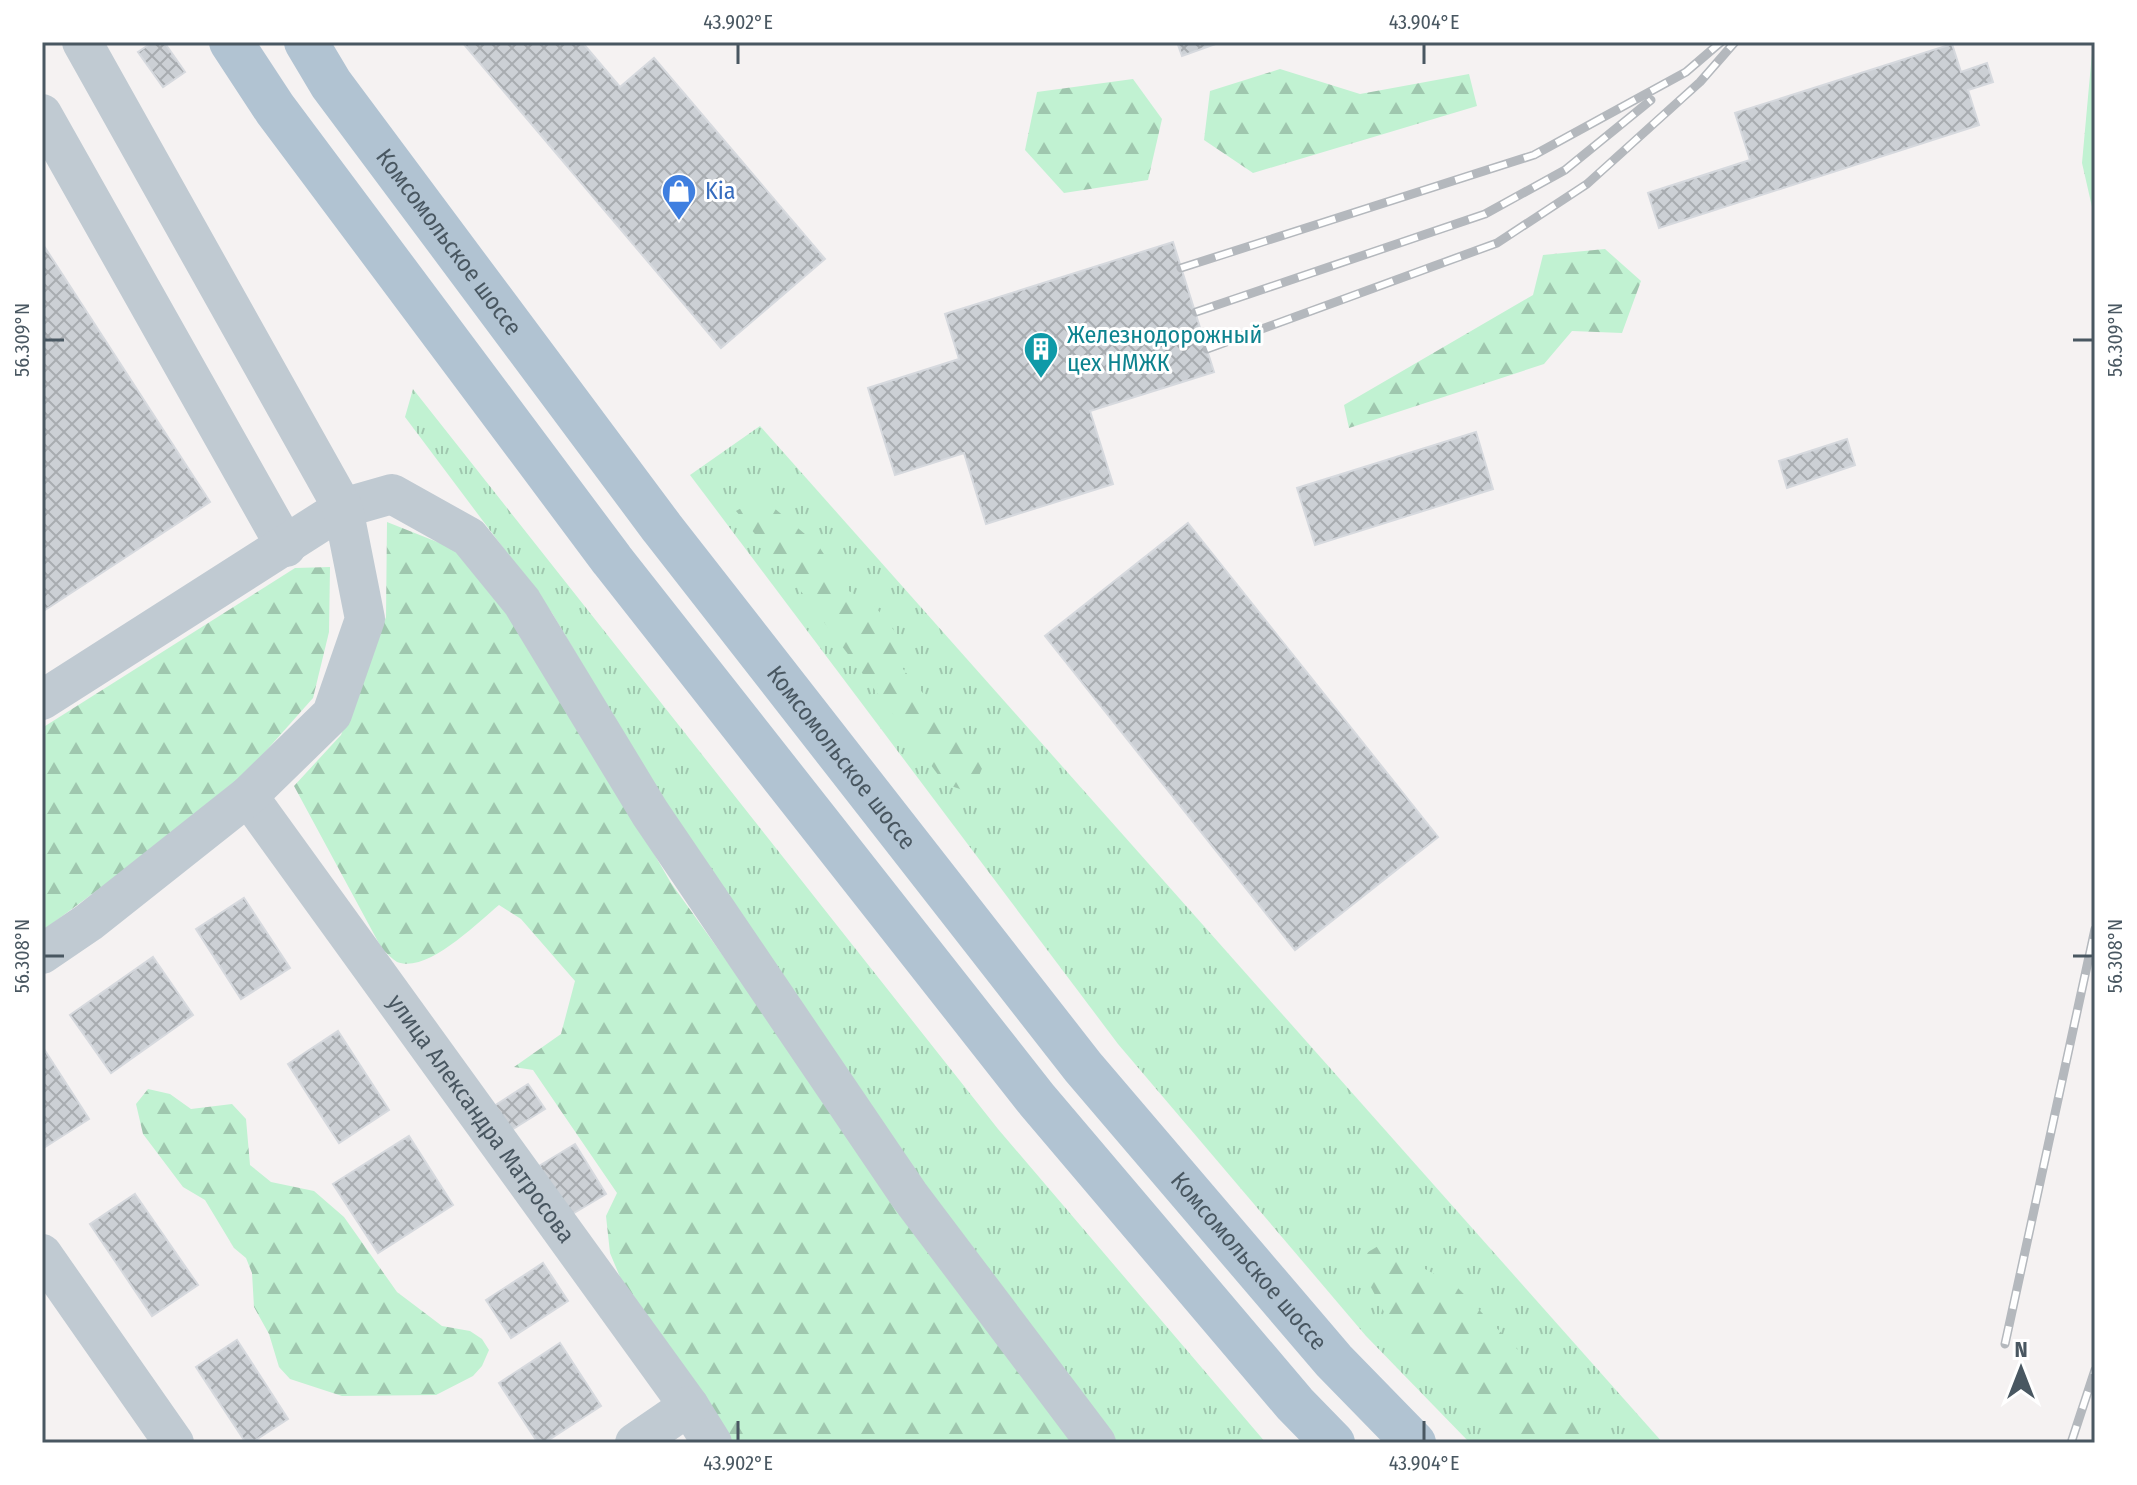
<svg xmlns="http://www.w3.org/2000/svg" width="2137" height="1485" font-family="'Fira Sans Condensed',sans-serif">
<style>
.grass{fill:url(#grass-tufts)}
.forest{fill:url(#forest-firs)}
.building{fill:url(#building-cross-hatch);stroke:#d6d9de;stroke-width:2}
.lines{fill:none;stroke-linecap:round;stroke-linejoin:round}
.minor{stroke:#c0cad2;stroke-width:40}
.major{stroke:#b1c3d2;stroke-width:44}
.rail-casing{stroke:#b4b8bd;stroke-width:9}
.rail{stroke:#fff;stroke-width:6;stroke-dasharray:18;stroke-linecap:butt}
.ticks{fill:none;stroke:#495761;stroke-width:3}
.labels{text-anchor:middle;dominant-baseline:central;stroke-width:6;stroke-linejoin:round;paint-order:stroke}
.shop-label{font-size:24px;fill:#366cbe;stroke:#fff;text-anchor:start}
.street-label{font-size:24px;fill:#495761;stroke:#fff}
.culture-label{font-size:24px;fill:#0d838f;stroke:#fff;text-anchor:start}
.neatline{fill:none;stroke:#495761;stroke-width:3}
.ticks-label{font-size:20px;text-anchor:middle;fill:#495761}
</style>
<defs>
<pattern id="grass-tufts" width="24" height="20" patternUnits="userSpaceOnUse" patternTransform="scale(2)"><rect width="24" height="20" fill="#c1f2d2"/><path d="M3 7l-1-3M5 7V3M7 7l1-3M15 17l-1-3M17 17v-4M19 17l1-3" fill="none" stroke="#9fc7ae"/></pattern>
<pattern id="forest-firs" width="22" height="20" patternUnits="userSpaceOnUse" patternTransform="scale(2)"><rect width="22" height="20" fill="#c1f2d2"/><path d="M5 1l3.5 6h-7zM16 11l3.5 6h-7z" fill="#9fc7ae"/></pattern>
<pattern id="building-cross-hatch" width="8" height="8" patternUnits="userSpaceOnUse" patternTransform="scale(2)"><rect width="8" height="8" fill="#ccd0d5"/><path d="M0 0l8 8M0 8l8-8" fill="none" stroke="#a8acb0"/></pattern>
</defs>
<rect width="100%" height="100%" fill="#f5f2f2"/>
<g class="grass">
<path d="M 413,389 L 998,1129 L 1266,1443 L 1115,1443 L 748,945 L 552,613 L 405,417 Z"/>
<path d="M 760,426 L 1663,1443 L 1470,1443 L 1366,1336 L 1118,1044 L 690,475 Z"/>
</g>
<g class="forest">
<path d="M 2093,42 L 2095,42 L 2095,220 L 2082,163 Z"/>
<path d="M 1280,69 L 1360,94 L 1469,74 L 1477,106 L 1253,173 L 1204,140 L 1210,91 Z"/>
<path d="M 1133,79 L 1162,119 L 1148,180 L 1064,193 L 1025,150 L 1037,92 Z"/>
<path d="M 1605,249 L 1641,281 L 1622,333 L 1572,331 L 1544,364 L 1349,428 L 1344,405 L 1533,295 L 1543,255 Z"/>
<path d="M 761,497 L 818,545 L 847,590 L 874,605 L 896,633 L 903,669 L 983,766 L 972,793 L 945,784 L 788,574 L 736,511 Z"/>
<path d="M 387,522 L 465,553 L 543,663 L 671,883 L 979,1314 L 1090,1443 L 728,1443 L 635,1313 L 610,1253 L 606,1216 L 617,1193 L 533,1070 L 514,1067 L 561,1034 L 575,981 L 521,919 L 499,905 C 477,923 427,974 397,962 C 392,959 387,953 382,949 L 294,786 L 341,735 L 386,617 Z"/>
<path d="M 330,567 L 329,632 L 313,698 L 250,769 L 133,864 L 42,931 L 42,728 L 295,568 Z"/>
<path d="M 148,1089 L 170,1094 L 191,1109 L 232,1104 L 246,1119 L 250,1165 L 271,1182 L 314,1191 L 344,1217 L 397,1292 L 442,1326 L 470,1331 L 482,1339 L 489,1350 L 482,1366 L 473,1376 L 436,1395 L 342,1396 L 290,1379 L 279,1367 L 269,1334 L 254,1307 L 252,1273 L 246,1258 L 234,1248 L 205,1200 L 183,1187 L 143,1134 L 136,1104 Z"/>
<path d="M 1380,1245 L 1455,1285 L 1579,1413 L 1591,1443 L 1510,1443 L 1401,1344 L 1356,1259 Z"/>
</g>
<g class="building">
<path d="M 153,42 L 164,42 L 185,72 L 163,87 L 138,52 Z"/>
<path d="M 462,42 L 582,42 L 620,87 L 654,58 L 825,259 L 721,348 Z"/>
<path d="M 1177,42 L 1221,42 L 1182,56 Z"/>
<path d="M 1952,44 L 1961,72 L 1987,63 L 1993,82 L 1968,90 L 1979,125 L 1659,228 L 1648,193 L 1750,160 L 1735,113 Z"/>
<path d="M 1173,242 L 1214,372 L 1090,411 L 1113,484 L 986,524 L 964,453 L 895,475 L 868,388 L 959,359 L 945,314 Z"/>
<path d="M 42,243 L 210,502 L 42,612 Z"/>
<path d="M 1476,432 L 1493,489 L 1315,545 L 1297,488 Z"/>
<path d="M 1847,439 L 1855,465 L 1787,488 L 1779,461 Z"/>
<path d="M 1188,523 L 1438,837 L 1295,950 L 1045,636 Z"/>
<path d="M 244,898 L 290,968 L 241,999 L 196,929 Z"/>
<path d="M 153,957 L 193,1015 L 111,1073 L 70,1015 Z"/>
<path d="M 338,1031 L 389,1110 L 339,1143 L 288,1064 Z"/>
<path d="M 42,1046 L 89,1119 L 42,1149 Z"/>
<path d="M 528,1084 L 545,1109 L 510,1131 L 494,1106 Z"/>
<path d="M 409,1136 L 453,1205 L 378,1253 L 333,1184 Z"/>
<path d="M 575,1144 L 606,1194 L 569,1216 L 539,1166 Z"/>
<path d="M 135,1194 L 198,1285 L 152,1316 L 90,1224 Z"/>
<path d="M 543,1263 L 568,1301 L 511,1338 L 486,1300 Z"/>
<path d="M 237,1340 L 288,1419 L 251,1443 L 246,1443 L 196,1367 Z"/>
<path d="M 560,1343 L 601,1406 L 544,1443 L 538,1443 L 499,1383 Z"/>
</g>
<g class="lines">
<g class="minor">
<path d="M 42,114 L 286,547"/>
<path d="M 42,700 L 343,508 L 392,494 L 469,537 L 522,602 L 650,813 L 909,1195 L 1096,1443"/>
<path id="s1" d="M 248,796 L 689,1406 L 712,1443"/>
<path d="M 42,954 L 89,922 L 248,796 L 332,714 L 365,619 L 343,508 L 82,42"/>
<path d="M 42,1254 L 174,1443"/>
<path d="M 635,1443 L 689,1406"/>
</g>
<g class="major">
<path d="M 231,42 L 275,109 L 612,560 L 1037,1100 L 1295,1404 L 1333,1443"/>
<path id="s2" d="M 306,42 L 331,84 L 662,528 L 1083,1067 L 1334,1361 L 1414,1443"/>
</g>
<g class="rail-casing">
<g id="rail">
<path d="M 1181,268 L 1534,155 L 1686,72 L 1721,42"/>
<path d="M 1196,312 L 1485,214 L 1565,170 L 1651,100"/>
<path d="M 1207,349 L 1497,243 L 1587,184 L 1700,82 L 1735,42"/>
<path d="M 2005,1344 L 2095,929"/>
<path d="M 2071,1443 L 2095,1370"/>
</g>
</g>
<use href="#rail" class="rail"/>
</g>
<path class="ticks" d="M 738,44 L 738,64M 1424,44 L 1424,64M 44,340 L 64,340M 2073,340 L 2093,340M 44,956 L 64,956M 2073,956 L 2093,956M 738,1421 L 738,1441M 1424,1421 L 1424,1441"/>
<defs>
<g id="shop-pin" transform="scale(1.8)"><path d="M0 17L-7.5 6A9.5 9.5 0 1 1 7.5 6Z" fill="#3f7fe0" stroke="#fff"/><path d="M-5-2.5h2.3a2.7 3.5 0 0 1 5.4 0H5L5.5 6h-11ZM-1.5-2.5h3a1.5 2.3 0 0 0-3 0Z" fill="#fff"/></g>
<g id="building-pin" transform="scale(1.8)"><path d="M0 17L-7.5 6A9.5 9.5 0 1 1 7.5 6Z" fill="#0f9aa8" stroke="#fff"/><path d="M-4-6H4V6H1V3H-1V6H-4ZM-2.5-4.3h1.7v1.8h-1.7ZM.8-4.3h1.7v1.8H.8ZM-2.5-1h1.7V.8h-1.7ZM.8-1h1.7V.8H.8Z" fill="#fff"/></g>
</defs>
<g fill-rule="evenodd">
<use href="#shop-pin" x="679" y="191"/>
<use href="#building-pin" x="1041" y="349"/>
</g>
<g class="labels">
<g class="shop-label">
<text x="705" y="191">Kia</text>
</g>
<g class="street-label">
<text stroke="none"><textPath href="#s2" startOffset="246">Комсомольское шоссе</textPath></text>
<text stroke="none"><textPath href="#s2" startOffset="894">Комсомольское шоссе</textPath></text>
<text stroke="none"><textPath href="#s1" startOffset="398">улица Александра Матросова</textPath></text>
<text stroke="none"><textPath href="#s2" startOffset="1542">Комсомольское шоссе</textPath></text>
</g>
<g class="culture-label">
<text x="1067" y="335">Железнодорожный<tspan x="1067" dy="28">цех НМЖК</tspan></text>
</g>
</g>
<rect width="2137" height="1485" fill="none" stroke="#ffffff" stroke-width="88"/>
<g transform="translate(2021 1369)" stroke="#ffffff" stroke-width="6" paint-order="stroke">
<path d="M0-6L14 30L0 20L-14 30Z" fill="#495761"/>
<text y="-12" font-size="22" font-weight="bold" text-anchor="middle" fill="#495761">N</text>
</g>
<rect x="44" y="44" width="2049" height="1397" class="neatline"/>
<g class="ticks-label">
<text x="738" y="29">43.902°E</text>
<text x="1424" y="29">43.904°E</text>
<text transform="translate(22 340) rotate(-90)" y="7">56.309°N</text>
<text transform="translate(2115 340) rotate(-90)" y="7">56.309°N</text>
<text transform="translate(22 956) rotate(-90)" y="7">56.308°N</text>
<text transform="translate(2115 956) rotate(-90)" y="7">56.308°N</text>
<text x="738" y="1470">43.902°E</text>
<text x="1424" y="1470">43.904°E</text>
</g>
</svg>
